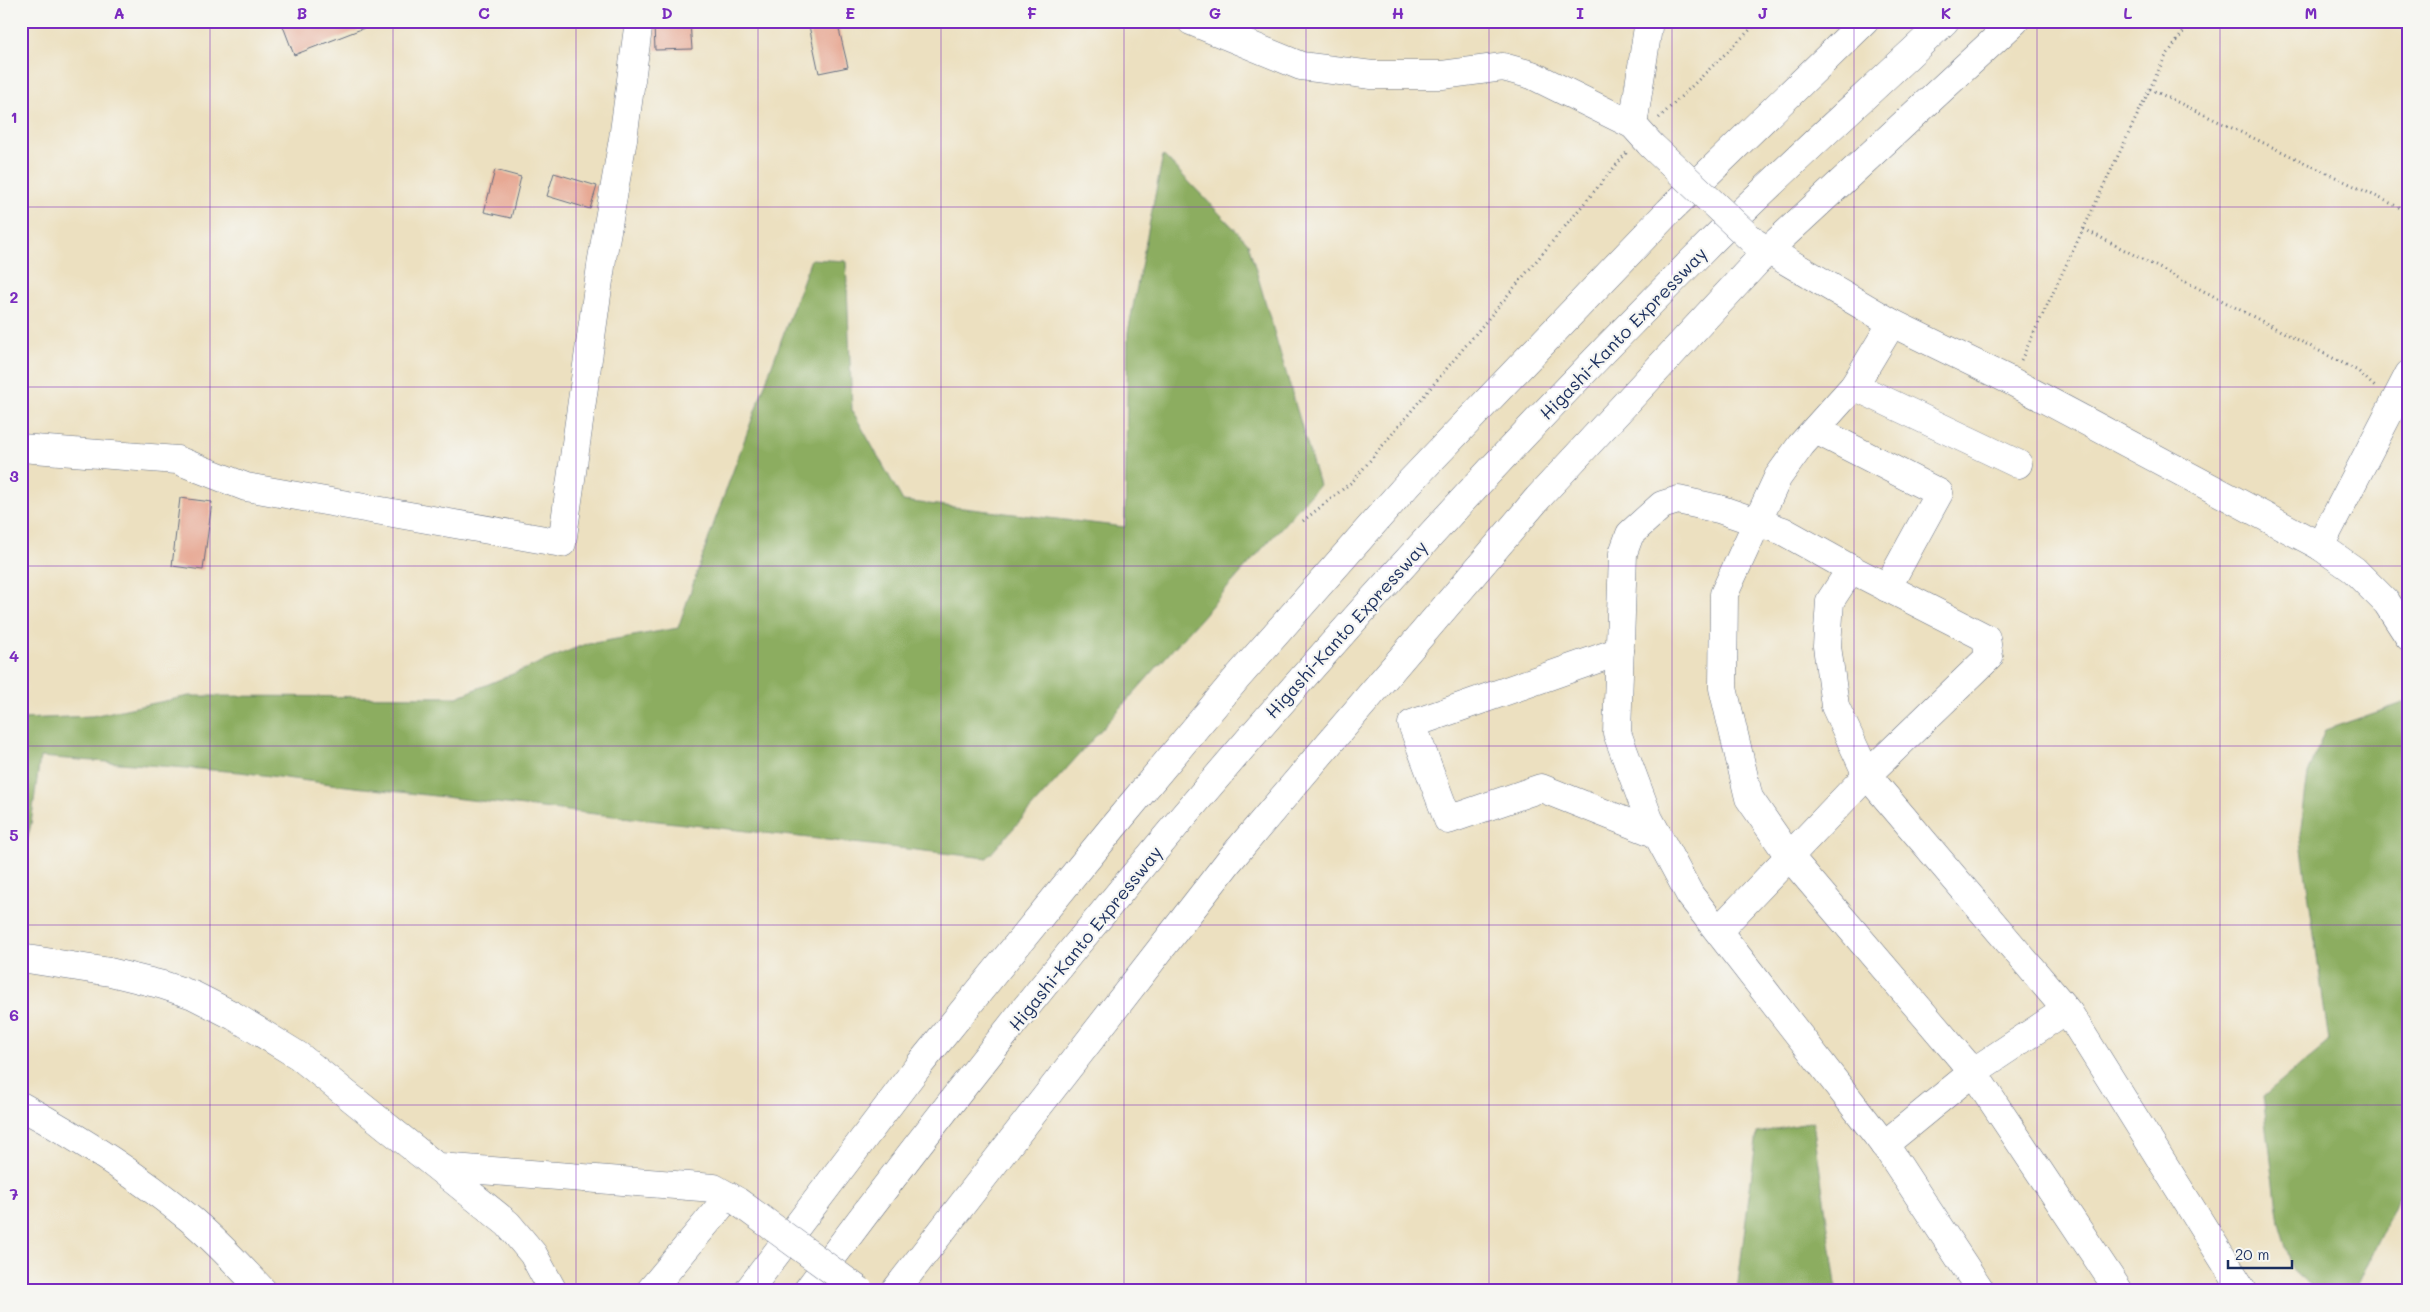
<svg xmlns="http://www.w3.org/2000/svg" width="2430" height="1312" font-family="Mali,sans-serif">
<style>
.forest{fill:#8cad61;stroke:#546e60}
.building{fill:#e7a994}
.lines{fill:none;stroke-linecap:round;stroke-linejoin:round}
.minor-casing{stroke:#646d80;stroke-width:29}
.major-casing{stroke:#646d80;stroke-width:29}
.highway-casing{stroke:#646d80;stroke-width:29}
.path{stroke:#646d80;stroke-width:3;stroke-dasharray:1 4;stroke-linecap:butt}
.minor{stroke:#fff;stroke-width:28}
.major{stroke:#fff;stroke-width:28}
.highway{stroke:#fff;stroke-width:28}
.minor-bridge-casing{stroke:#646d80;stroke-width:29;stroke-linecap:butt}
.minor-bridge{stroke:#fff;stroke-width:28}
.grid{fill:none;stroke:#7b2cbf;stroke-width:1;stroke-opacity:0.55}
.labels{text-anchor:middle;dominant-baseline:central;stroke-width:4.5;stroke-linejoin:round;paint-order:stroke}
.street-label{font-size:18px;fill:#1b2f5e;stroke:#f6f6f2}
.neatline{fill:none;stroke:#7b2cbf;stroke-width:2}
.grid-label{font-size:16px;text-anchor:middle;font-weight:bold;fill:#7b2cbf}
</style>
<rect width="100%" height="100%" fill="#f6f6f2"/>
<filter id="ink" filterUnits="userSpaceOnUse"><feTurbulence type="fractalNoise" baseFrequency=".02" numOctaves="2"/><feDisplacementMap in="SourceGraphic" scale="10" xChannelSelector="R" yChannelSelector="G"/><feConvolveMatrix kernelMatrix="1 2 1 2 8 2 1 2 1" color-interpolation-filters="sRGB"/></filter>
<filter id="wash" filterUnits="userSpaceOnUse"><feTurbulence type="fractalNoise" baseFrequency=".0096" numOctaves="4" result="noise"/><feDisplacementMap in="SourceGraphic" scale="20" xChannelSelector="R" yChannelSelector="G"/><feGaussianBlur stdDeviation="1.12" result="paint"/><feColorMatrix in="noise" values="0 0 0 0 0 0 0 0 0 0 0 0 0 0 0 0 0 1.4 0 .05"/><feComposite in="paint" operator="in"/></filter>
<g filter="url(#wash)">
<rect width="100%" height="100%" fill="#ece0c0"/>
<g class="forest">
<path d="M 1163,155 L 1248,243 L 1319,485 L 987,858 L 346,786 L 240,772 L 40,757 L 31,824 L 21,866 L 21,719 L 92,716 L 189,696 L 457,697 L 583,645 L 678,628 L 715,520 L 811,259 L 846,261 L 852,410 L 903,501 L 1125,527 L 1128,332 Z"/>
<path d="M 2409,701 L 2409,1189 L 2399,1197 L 2355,1291 L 2316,1291 L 2293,1270 L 2279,1223 L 2263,1097 L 2329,1042 L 2300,835 L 2308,774 L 2325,730 Z"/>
<path d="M 1813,1122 L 1837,1291 L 1737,1291 L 1757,1133 Z"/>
</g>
<g id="blocks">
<g class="building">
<path d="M 281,21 L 376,21 L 377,23 L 294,55 Z"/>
<path d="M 808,21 L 837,21 L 848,67 L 819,73 Z"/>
<path d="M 690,23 L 692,49 L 655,50 L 654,24 Z"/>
<path d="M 495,170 L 521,177 L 511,218 L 484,212 Z"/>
<path d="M 554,173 L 597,186 L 590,209 L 547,196 Z"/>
<path d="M 180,498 L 212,502 L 203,570 L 172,566 Z"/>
</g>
</g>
</g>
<g filter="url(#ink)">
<use href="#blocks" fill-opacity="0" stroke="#646d80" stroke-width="1"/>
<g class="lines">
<g class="minor-casing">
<g id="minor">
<path d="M 1191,21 L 1301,66 L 1372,75 L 1442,75 L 1503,67 L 1532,75 L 1633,125 L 1651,145"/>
<path d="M 1633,125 L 1649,21"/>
<path d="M 1754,242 L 1892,323 L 2011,381 L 2320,546 L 2354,570 L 2387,603 L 2409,637"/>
<path d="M 1892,323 L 1854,386 L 1801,445 L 1778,477 L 1724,594 L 1723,688 L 1749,798 L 1789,856 L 1973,1072 L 2119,1291"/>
<path d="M 1854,386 L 2018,464"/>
<path d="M 1816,430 L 1939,493 L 1887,588"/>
<path d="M 21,448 L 177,460 L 246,487 L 562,543 L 602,259 L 623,139 L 639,21"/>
<path d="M 2320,546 L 2409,374"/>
<path d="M 1851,569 L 1830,601 L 1827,646 L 1835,706 L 1867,775 L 2069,1013 L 2243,1291"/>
<path d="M 1620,651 L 1412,724 L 1448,820 L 1541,788 L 1657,834"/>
<path d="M 1719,930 L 1867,775 L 1989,657 L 1986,638 L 1851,569 L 1783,531 L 1719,509 L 1678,500 L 1662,505 L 1630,534 L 1623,553 L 1617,733 L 1649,819 L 1690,895 L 1889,1151 L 1981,1291"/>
<path d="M 21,958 L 110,972 L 163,985 L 193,995 L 234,1016 L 299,1056 L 508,1224 L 533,1254 L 553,1291"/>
<path d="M 1884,1145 L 1973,1072 L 2066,1010"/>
<path d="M 440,1167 L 714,1188 L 737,1201"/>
<path d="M 650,1291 L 729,1196"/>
<path d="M 895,1291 L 1229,861 L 1538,498 L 1767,251 L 2015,21"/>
</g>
</g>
<g class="major-casing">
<path id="major" d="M 21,1106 C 81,1139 137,1175 189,1218 C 216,1240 239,1266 263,1291"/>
</g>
<g class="highway-casing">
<g id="highway">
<path d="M 748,1291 L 920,1064 L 1113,827 L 1237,678 L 1408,484 L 1669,211 L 1865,21"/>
<path d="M 807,1291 C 1080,924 1379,575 1702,251 C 1780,172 1864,98 1945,21"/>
</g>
</g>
<g class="path">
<path d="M 2150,89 L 2409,212"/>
<path d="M 1659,118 L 1759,21"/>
<path d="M 2084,229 L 2358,371 L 2375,387"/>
<path d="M 2021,360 L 2164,59 L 2191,21"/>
<path d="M 1303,521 L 1353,481 L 1627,152"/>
</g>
<use href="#minor" class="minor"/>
<use href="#major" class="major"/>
<use href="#highway" class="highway"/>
<g class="minor-bridge-casing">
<g id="minor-bridge">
<path d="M 1651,145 L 1751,239"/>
<path d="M 737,1201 L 860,1291"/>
</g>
</g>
<use href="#minor-bridge" class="minor-bridge"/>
</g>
</g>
<path class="grid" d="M 210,21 L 210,1291M 393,21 L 393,1291M 576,21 L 576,1291M 758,21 L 758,1291M 941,21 L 941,1291M 1124,21 L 1124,1291M 1306,21 L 1306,1291M 1489,21 L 1489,1291M 1672,21 L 1672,1291M 1854,21 L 1854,1291M 2037,21 L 2037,1291M 2220,21 L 2220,1291M 21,207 L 2409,207M 21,387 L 2409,387M 21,566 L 2409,566M 21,746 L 2409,746M 21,925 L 2409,925M 21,1105 L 2409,1105"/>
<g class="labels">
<g class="street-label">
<text transform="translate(1623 333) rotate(-46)">Higashi-Kanto Expressway</text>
<text transform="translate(1346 629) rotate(-48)">Higashi-Kanto Expressway</text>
<text transform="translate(1085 938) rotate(-51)">Higashi-Kanto Expressway</text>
</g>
</g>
<rect width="2430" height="1312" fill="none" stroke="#f6f6f2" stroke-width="55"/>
<path d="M2228 1260v8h64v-8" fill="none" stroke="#1b2f5e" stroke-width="2.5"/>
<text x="2235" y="1260" font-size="15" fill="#1b2f5e" stroke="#f6f6f2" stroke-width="4" paint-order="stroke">20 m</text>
<rect x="28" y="28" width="2374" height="1256" class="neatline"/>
<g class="grid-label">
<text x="119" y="19">A</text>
<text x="302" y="19">B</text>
<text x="484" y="19">C</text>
<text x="667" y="19">D</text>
<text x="850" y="19">E</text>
<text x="1032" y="19">F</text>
<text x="1215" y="19">G</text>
<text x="1398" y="19">H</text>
<text x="1580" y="19">I</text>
<text x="1763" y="19">J</text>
<text x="1946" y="19">K</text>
<text x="2128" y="19">L</text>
<text x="2311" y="19">M</text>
<text x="14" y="123">1</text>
<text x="14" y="303">2</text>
<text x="14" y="482">3</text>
<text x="14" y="662">4</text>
<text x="14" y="841">5</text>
<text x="14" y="1021">6</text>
<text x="14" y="1200">7</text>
</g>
</svg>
